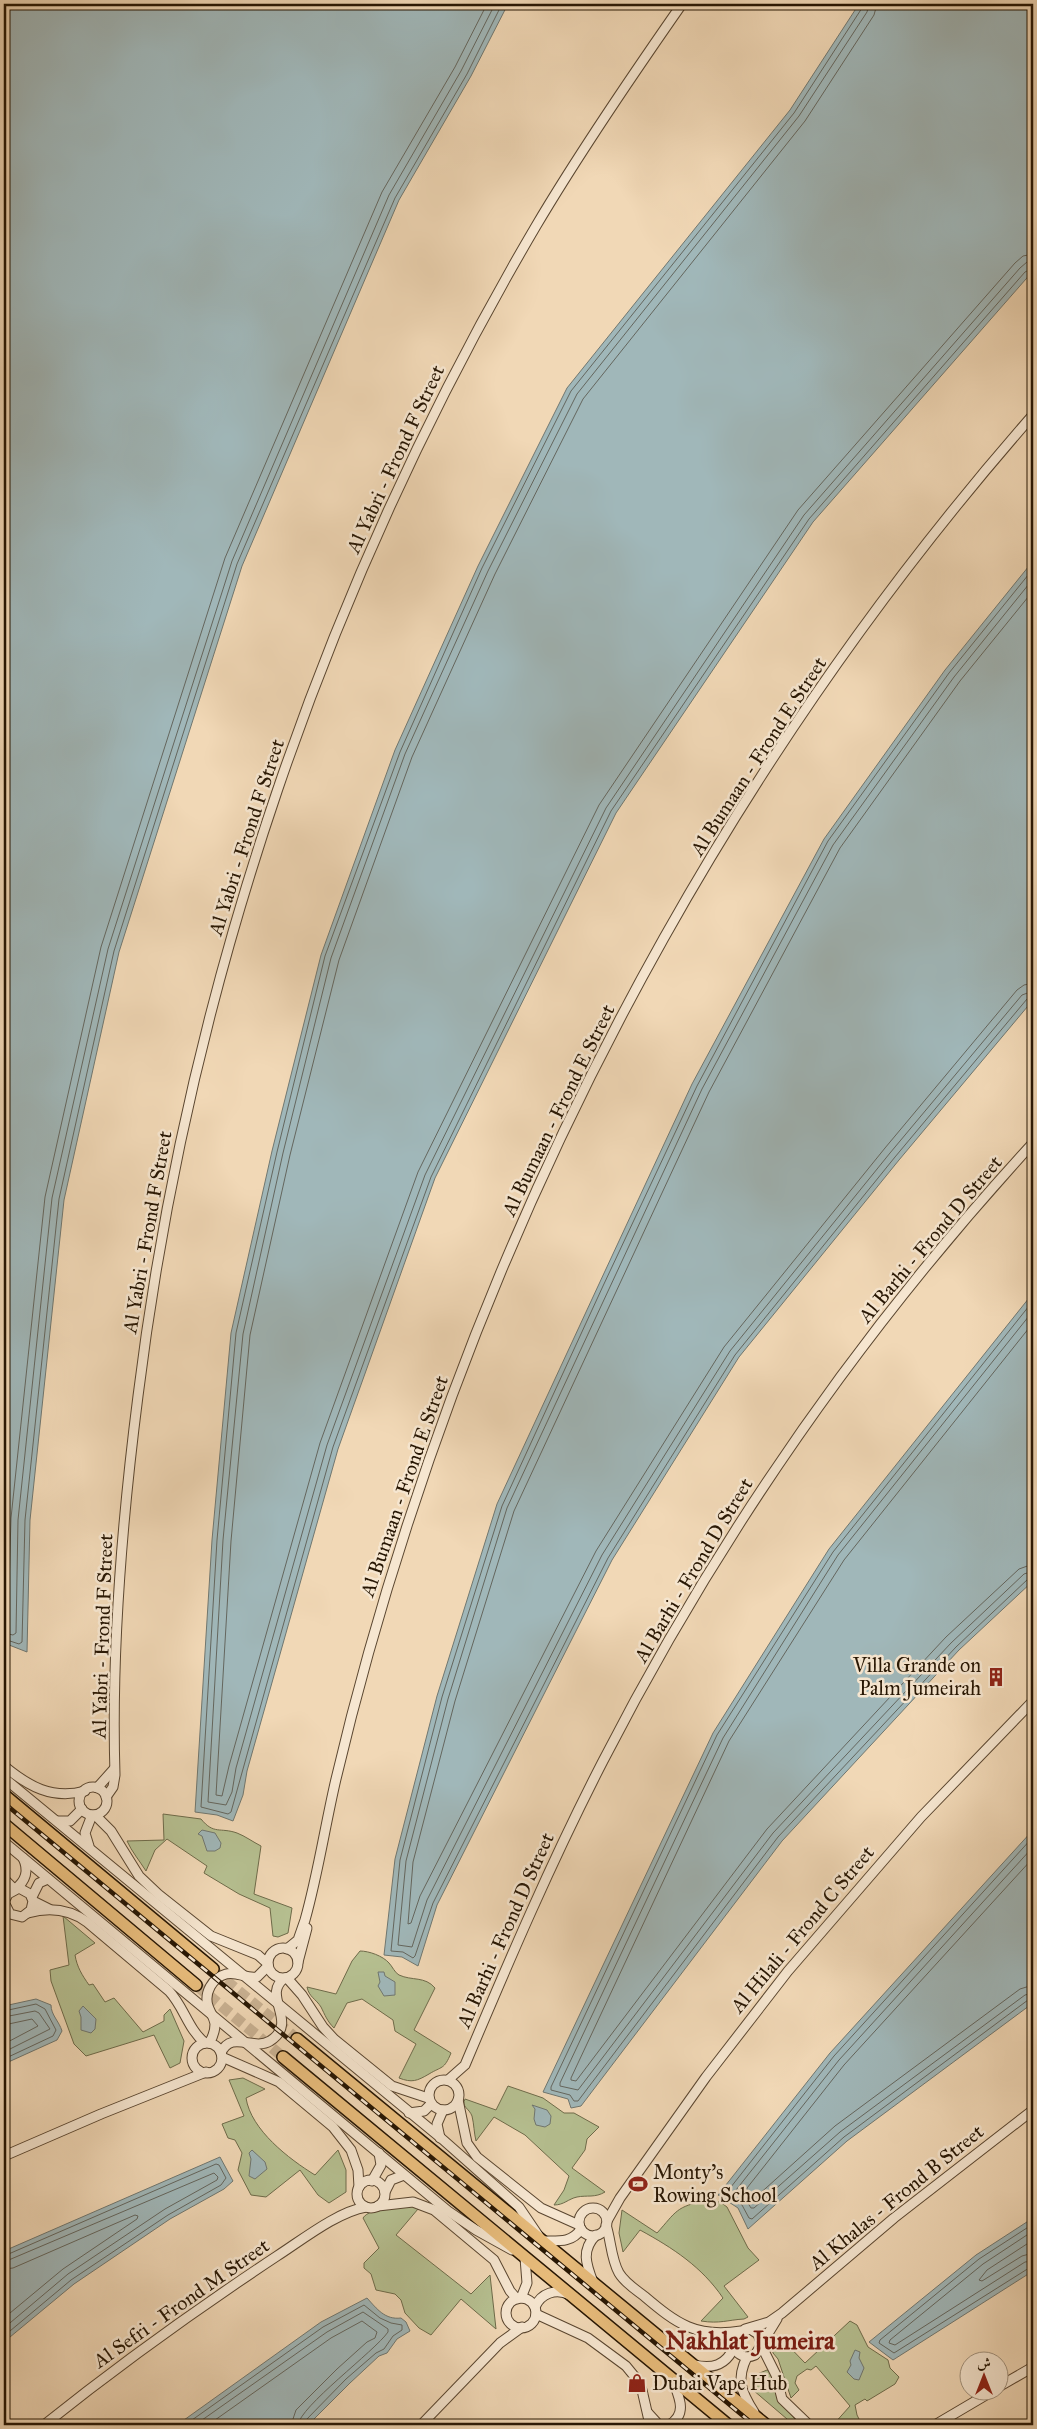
<svg xmlns="http://www.w3.org/2000/svg" width="1037" height="2429" font-family="'IM FELL Great Primer',Amiri,serif">
<style>
.green{fill:#b6c091;stroke:#6e6b4a}
.water{fill:#a0b7b9;stroke:#707770}
.lines{fill:none;stroke-linecap:round;stroke-linejoin:round}
.shore{stroke:#64665e;stroke-width:1}
.major-tunnel{stroke:#c9b192;stroke-width:11;stroke-dasharray:11 5.5;stroke-linecap:butt}
.minor-casing{stroke:#5a4630;stroke-width:11}
.major-casing{stroke:#271603;stroke-width:14}
.minor{stroke:#f6e6d0;stroke-width:9}
.major{stroke:#e8bc7b;stroke-width:11}
.rail-casing{stroke:#271603;stroke-width:4.5}
.rail{stroke:#f6e6d0;stroke-width:2.5;stroke-dasharray:8;stroke-linecap:butt}
.labels{text-anchor:middle;dominant-baseline:central;stroke-width:5;stroke-linejoin:round;paint-order:stroke}
.street-label{font-size:20px;fill:#271603;stroke:#f6e6d0}
.poi-label{font-size:20px;fill:#271603;stroke:#f6e6d0;text-anchor:start}
.district-label{font-size:25px;font-weight:bold;fill:#7a1f14;stroke:#f6e6d0}
</style>
<rect width="100%" height="100%" fill="#f1d8b6"/>
<filter id="stains"><feTurbulence type="fractalNoise" baseFrequency=".004" numOctaves="4"/><feColorMatrix values="0 0 0 0 .2 0 0 0 0 .09 0 0 0 0 .02 0 0 0 .5 -.17"/></filter>
<radialGradient id="worn" r=".72"><stop offset=".6" stop-color="#630" stop-opacity="0"/><stop offset="1" stop-color="#630" stop-opacity=".3"/></radialGradient>
<g class="green">
<path d="M 163,1814 L 201,1819 C 214,1835 220,1827 237,1833 C 245,1836 253,1842 261,1846 L 254,1894 L 292,1908 L 288,1933 L 278,1937 L 273,1936 L 270,1908 L 239,1894 L 204,1873 L 207,1866 L 167,1839 L 155,1850 L 146,1871 C 139,1860 132,1852 127,1841 L 164,1840 Z"/>
<path d="M 63,1916 L 95,1943 L 75,1955 C 77,1967 82,1975 89,1985 L 93,1984 L 105,2002 L 114,1998 L 143,2032 L 164,2021 L 164,2015 L 170,2009 L 184,2041 L 180,2063 L 170,2068 L 154,2035 L 86,2056 L 74,2044 L 51,1981 L 50,1970 L 69,1965 Z"/>
<path d="M 360,1951 C 369,1951 383,1956 389,1963 C 392,1966 395,1973 399,1975 C 412,1981 425,1976 435,1988 L 414,2030 L 451,2053 C 444,2070 442,2066 429,2074 C 417,2081 412,2083 399,2078 L 416,2044 L 395,2031 L 393,2020 L 362,1999 L 347,2003 L 334,2028 C 327,2021 325,2015 321,2007 C 316,1999 309,1997 307,1987 L 336,1994 L 352,1961 Z"/>
<path d="M 243,2078 L 265,2089 L 246,2098 C 251,2130 289,2159 315,2175 L 338,2150 L 346,2170 L 346,2192 L 329,2203 L 318,2195 L 300,2170 L 266,2197 L 251,2195 L 238,2170 L 242,2153 L 235,2140 L 228,2138 L 222,2124 L 244,2116 L 229,2080 Z"/>
<path d="M 508,2086 L 543,2098 L 564,2113 L 574,2113 L 599,2127 L 587,2139 L 585,2150 L 572,2168 L 605,2192 C 595,2198 587,2195 577,2197 C 568,2199 564,2205 554,2205 L 564,2190 L 569,2176 L 525,2135 L 494,2117 L 476,2141 C 474,2133 474,2124 472,2116 C 469,2108 461,2107 465,2099 L 496,2110 Z"/>
<path d="M 706,2201 L 720,2202 L 727,2207 L 748,2248 L 759,2260 L 724,2286 L 748,2317 L 744,2319 C 727,2320 720,2324 701,2321 L 723,2298 C 702,2267 673,2248 640,2230 L 623,2252 L 619,2233 L 622,2210 L 657,2233 C 676,2212 676,2206 706,2201 Z"/>
<path d="M 415,2206 L 418,2209 L 396,2235 L 471,2294 L 490,2275 L 496,2329 L 461,2299 L 431,2335 L 419,2328 L 405,2313 L 401,2300 L 395,2294 L 376,2290 L 371,2274 L 364,2268 L 364,2263 L 379,2248 L 363,2218 C 370,2207 403,2207 415,2206 Z"/>
<path d="M 850,2321 L 857,2325 L 868,2347 L 888,2360 L 890,2368 L 899,2377 L 895,2384 L 867,2401 L 865,2399 L 855,2405 L 857,2415 L 862,2425 L 833,2425 L 850,2406 L 816,2366 L 811,2370 L 807,2369 L 797,2376 L 795,2383 L 799,2390 L 791,2398 L 778,2359 L 773,2353 L 772,2346 L 778,2335 L 805,2363 Z"/>
<path d="M 767,2370 L 775,2373 C 782,2396 783,2409 801,2425 L 794,2425 L 753,2390 L 755,2375 Z"/>
</g>
<g class="water">
<path d="M 4,4 L 508,4 L 471,76 L 399,200 L 242,566 L 119,952 L 64,1200 L 30,1520 L 27,1652 L 4,1643 Z"/>
<path d="M 859,4 L 1033,4 L 1033,271 L 813,522 L 616,813 L 435,1178 L 338,1449 L 247,1771 L 243,1795 L 233,1821 L 217,1815 L 195,1812 L 212,1540 L 231,1333 L 272,1151 L 321,955 L 395,750 L 478,566 L 567,388 L 790,110 Z"/>
<path d="M 1033,561 L 1033,1000 L 899,1160 L 739,1357 L 612,1560 L 437,1905 L 418,1966 L 402,1957 L 384,1955 L 395,1859 L 437,1696 L 497,1504 L 599,1284 L 692,1084 L 824,839 L 945,670 Z"/>
<path d="M 1033,1293 L 1033,1581 L 959,1650 L 782,1841 L 581,2106 L 571,2108 L 568,2099 L 543,2092 L 713,1733 L 829,1549 Z"/>
<path d="M 202,1830 L 215,1833 L 221,1843 L 220,1848 L 215,1851 L 207,1851 L 202,1836 L 198,1834 Z"/>
<path d="M 1033,1830 L 1033,2003 L 847,2141 L 748,2229 L 738,2208 L 718,2195 L 830,2053 Z"/>
<path d="M 378,1972 L 384,1972 L 385,1976 L 395,1982 L 395,1995 L 384,1996 L 378,1986 L 380,1982 Z"/>
<path d="M 36,1999 L 51,2005 C 51,2015 59,2021 62,2031 L 57,2040 L 4,2064 L 4,2006 Z"/>
<path d="M 83,2006 L 96,2019 L 95,2029 L 91,2033 L 81,2030 L 81,2017 L 79,2011 Z"/>
<path d="M 532,2105 L 547,2110 L 551,2116 L 550,2124 L 545,2127 L 536,2125 L 534,2119 L 535,2109 Z"/>
<path d="M 252,2150 L 265,2162 L 267,2169 L 255,2179 L 249,2176 L 251,2159 L 249,2153 Z"/>
<path d="M 220,2157 L 233,2181 L 224,2189 L 170,2219 L 74,2284 L 4,2342 L 4,2251 Z"/>
<path d="M 1033,2218 L 1033,2271 L 893,2360 L 869,2342 L 976,2255 Z"/>
<path d="M 367,2298 C 377,2309 385,2320 401,2318 L 406,2322 L 410,2331 L 397,2339 L 387,2353 L 379,2356 L 350,2383 L 308,2425 L 177,2425 L 321,2322 Z"/>
<path d="M 855,2350 L 860,2352 L 859,2358 L 864,2368 L 859,2380 L 854,2379 L 847,2372 L 851,2365 L 850,2361 Z"/>
</g>
<g class="lines">
<g class="shore">
<path d="M 863,4 L 862,8 L 794,113 L 571,391 L 482,568 L 400,752 L 325,956 L 277,1152 L 236,1333 L 217,1540 L 201,1807 L 228,1814 L 231,1812 L 333,1447 L 431,1177 L 611,811 L 809,519 L 1025,272 L 1033,268"/>
<path d="M 869,4 L 867,12 L 799,116 L 577,394 L 488,571 L 405,754 L 331,958 L 283,1153 L 243,1334 L 223,1540 L 208,1802 L 226,1805 L 232,1792 L 236,1768 L 327,1445 L 425,1175 L 606,808 L 804,515 L 1020,268 L 1027,262 L 1033,261"/>
<path d="M 877,4 L 874,15 L 805,121 L 583,399 L 495,574 L 412,757 L 339,960 L 290,1155 L 250,1335 L 231,1541 L 216,1795 L 222,1796 L 229,1766 L 320,1443 L 418,1172 L 599,805 L 798,510 L 1015,263 L 1023,256 L 1033,254"/>
<path d="M 1033,569 L 949,673 L 828,841 L 697,1086 L 603,1286 L 502,1506 L 442,1697 L 400,1860 L 391,1951 L 403,1952 L 413,1958 L 415,1956 L 433,1903 L 608,1558 L 735,1355 L 895,1157 L 1027,999 L 1033,997"/>
<path d="M 1033,579 L 954,677 L 833,845 L 702,1089 L 609,1289 L 507,1508 L 448,1699 L 406,1861 L 398,1945 L 412,1947 L 427,1900 L 602,1555 L 730,1351 L 890,1153 L 1022,995 L 1033,991"/>
<path d="M 1033,591 L 960,681 L 840,848 L 709,1092 L 514,1511 L 455,1701 L 413,1862 L 408,1924 L 411,1923 L 420,1896 L 596,1551 L 724,1347 L 885,1148 L 1017,990 L 1024,985 L 1033,983"/>
<path d="M 1033,1301 L 833,1552 L 717,1735 L 551,2087 L 551,2090 L 570,2095 L 574,2101 L 578,2101 L 778,1837 L 956,1647 L 1028,1579 L 1033,1578"/>
<path d="M 1033,1311 L 838,1555 L 723,1738 L 560,2083 L 560,2086 L 578,2090 L 773,1833 L 951,1643 L 1024,1574 L 1033,1571"/>
<path d="M 1033,1323 L 844,1560 L 729,1741 L 571,2078 L 571,2080 L 576,2081 L 767,1829 L 946,1637 L 1019,1569 L 1033,1564"/>
<path d="M 4,1625 L 8,1623 L 11,1518 L 45,1197 L 101,947 L 225,558 L 382,192 L 455,67 L 487,4"/>
<path d="M 4,1633 L 13,1635 L 16,1633 L 18,1520 L 52,1198 L 108,949 L 232,561 L 389,195 L 461,71 L 495,4"/>
<path d="M 4,1639 L 19,1644 L 22,1642 L 25,1520 L 59,1199 L 114,951 L 237,564 L 395,198 L 467,74 L 502,4"/>
<path d="M 1033,1837 L 834,2056 L 727,2192 L 727,2194 L 742,2205 L 749,2218 L 752,2219 L 844,2137 L 1028,2000 L 1033,1999"/>
<path d="M 1033,1847 L 839,2060 L 736,2190 L 736,2193 L 746,2200 L 751,2208 L 754,2208 L 840,2132 L 1025,1995 L 1033,1993"/>
<path d="M 1033,1858 L 844,2065 L 747,2188 L 747,2191 L 756,2197 L 835,2126 L 1020,1989 L 1033,1985"/>
<path d="M 4,2011 L 36,2004 L 45,2009 L 56,2030 L 53,2036 L 4,2059"/>
<path d="M 4,2017 L 35,2011 L 39,2013 L 50,2029 L 4,2052"/>
<path d="M 4,2025 L 32,2019 L 38,2026 L 4,2044"/>
<path d="M 1033,2224 L 979,2259 L 880,2340 L 879,2343 L 894,2353 L 1029,2268 L 1033,2267"/>
<path d="M 1033,2231 L 983,2264 L 890,2340 L 889,2343 L 895,2345 L 1025,2262 L 1033,2261"/>
<path d="M 1033,2240 L 987,2270 L 979,2280 L 982,2281 L 1022,2256 L 1033,2253"/>
<path d="M 4,2256 L 216,2164 L 219,2165 L 226,2178 L 221,2185 L 168,2215 L 71,2280 L 4,2336"/>
<path d="M 4,2262 L 214,2173 L 218,2177 L 217,2180 L 165,2209 L 68,2274 L 4,2328"/>
<path d="M 4,2269 L 13,2268 L 135,2215 L 138,2216 L 137,2219 L 63,2269 L 4,2318"/>
<path d="M 185,2425 L 323,2327 L 364,2305 L 380,2318 L 391,2323 L 402,2325 L 402,2330 L 393,2336 L 384,2349 L 376,2353 L 346,2379 L 306,2420 L 305,2425"/>
<path d="M 195,2425 L 327,2332 L 363,2312 L 388,2329 L 388,2332 C 375,2351 299,2407 298,2425"/>
<path d="M 208,2425 L 331,2338 L 362,2321 L 377,2332 L 375,2338 L 367,2342 L 337,2369 L 296,2410 L 291,2425"/>
</g>
<g class="major-tunnel">
<path d="M 213,1970 L 297,2039"/>
<path d="M 196,1985 L 283,2057"/>
</g>
<g class="minor-casing">
<g id="minor">
<path d="M 4,1766 C 28,1786 52,1800 85,1791"/>
<path d="M 4,1778 L 441,2138 L 519,2207 L 540,2238"/>
<circle cx="93" cy="1801" r="14"/>
<path d="M 97,1788 L 114,1769"/>
<path d="M 106,1797 L 113,1787 L 115,1775 C 111,1649 122,1521 138,1396 C 189,984 326,583 536,226 C 581,150 631,77 682,4"/>
<path d="M 95,1815 L 111,1831 L 139,1876 L 158,1894 L 211,1936 L 258,1955 L 268,1964"/>
<path d="M 58,1821 L 70,1821 L 82,1809"/>
<path d="M 4,1842 L 448,2211 L 476,2230 L 512,2250"/>
<path d="M 89,1846 L 85,1833 L 92,1815"/>
<path d="M 4,1879 L 14,1889"/>
<path d="M 15,1889 C 26,1881 29,1870 23,1858"/>
<path d="M 32,1897 L 39,1883 L 48,1879"/>
<path d="M 33,1901 L 31,1910 L 22,1917 L 10,1914 L 4,1902 L 8,1894 L 19,1888 L 30,1894 L 33,1901 L 49,1909"/>
<path d="M 28,1913 C 49,1907 69,1909 87,1922 L 169,1991 C 184,2007 188,2029 205,2043"/>
<circle cx="283" cy="1963" r="15"/>
<path d="M 287,1949 L 298,1940 L 305,1920 C 318,1874 325,1826 336,1779 C 356,1694 380,1609 407,1526 C 538,1120 752,735 1033,415"/>
<path d="M 298,1962 L 307,1928"/>
<path d="M 287,1978 L 302,1995 L 323,2027 L 334,2039 L 392,2086 L 428,2098"/>
<path d="M 209,2043 C 213,2037 215,2031 215,2024 C 214,2017 210,2012 208,2006 C 204,1993 212,1978 226,1974 C 237,1971 246,1979 257,1977 L 268,1966"/>
<circle cx="207" cy="2058" r="15"/>
<path d="M 221,2053 C 231,2030 253,2051 270,2041 C 300,2022 260,1995 285,1978"/>
<path d="M 222,2057 L 279,2082 L 333,2127 L 351,2150 L 358,2170 L 359,2187"/>
<circle cx="444" cy="2095" r="15"/>
<path d="M 448,2080 L 465,2065 C 508,1963 552,1860 603,1761 C 718,1537 863,1328 1033,1143"/>
<path d="M 458,2100 L 467,2143 L 477,2157 L 541,2208 L 579,2225"/>
<path d="M 409,2113 L 424,2111 L 431,2104"/>
<path d="M 440,2138 L 437,2124 L 443,2110"/>
<path d="M 4,2156 L 101,2114 L 206,2072"/>
<circle cx="371" cy="2194" r="14"/>
<path d="M 372,2181 L 381,2165 L 379,2153"/>
<path d="M 385,2192 L 391,2180 L 404,2175"/>
<path d="M 378,2206 L 413,2202 L 434,2210 L 494,2260 L 510,2291 L 517,2299"/>
<circle cx="593" cy="2222" r="14"/>
<path d="M 607,2221 L 620,2198 L 706,2077 L 788,1971 L 921,1817 L 1033,1701"/>
<path d="M 606,2225 C 611,2240 611,2259 619,2273 C 625,2283 635,2289 644,2296 C 677,2324 696,2338 741,2331"/>
<path d="M 543,2241 C 558,2241 572,2243 581,2229"/>
<path d="M 593,2282 C 586,2264 581,2250 596,2235"/>
<path d="M 521,2298 L 527,2283 L 525,2258"/>
<circle cx="521" cy="2313" r="15"/>
<path d="M 535,2307 C 541,2293 556,2288 570,2295"/>
<path d="M 536,2314 L 588,2338 L 626,2366 L 635,2377 L 642,2390 L 650,2425"/>
<path d="M 745,2329 L 769,2322 L 782,2313 L 894,2218 L 1033,2110"/>
<path d="M 761,2343 L 758,2334 L 750,2329 L 738,2333 C 727,2346 740,2362 755,2355 L 777,2319"/>
<path d="M 761,2345 L 776,2375 L 782,2399 L 809,2425"/>
<path d="M 747,2357 C 736,2379 741,2392 754,2412"/>
<path d="M 694,2365 C 712,2369 726,2366 734,2347"/>
<path d="M 1000,2386 L 1033,2367"/>
<path d="M 648,2413 L 659,2425"/>
<path d="M 44,2425 C 119,2365 197,2309 277,2256 C 302,2240 337,2212 366,2207"/>
<path d="M 421,2425 L 500,2343 L 522,2327"/>
<path d="M 669,2425 C 688,2414 679,2397 673,2381"/>
<path d="M 697,2425 L 710,2425"/>
<path d="M 935,2425 L 991,2392"/>
</g>
</g>
<g class="major-casing">
<g id="major">
<path d="M 4,1795 L 213,1969"/>
<path d="M 4,1824 L 196,1985"/>
<path d="M 297,2039 L 766,2425"/>
<path d="M 283,2057 L 728,2425"/>
</g>
</g>
<use href="#minor" class="minor"/>
<use href="#major" class="major"/>
<g class="rail-casing">
<path id="rail" d="M 4,1803 L 754,2425"/>
</g>
<use href="#rail" class="rail"/>
</g>
<defs>
<g id="building-bare" transform="scale(1.5)"><path d="M-4-6H4V6H1V3H-1V6H-4ZM-2.5-4.3h1.7v1.8h-1.7ZM.8-4.3h1.7v1.8H.8ZM-2.5-1h1.7V.8h-1.7ZM.8-1h1.7V.8H.8Z" fill="#8f2418" stroke="#f6e6d0" stroke-width="2.5" paint-order="stroke"/></g>
<g id="stadium-bare" transform="scale(1.5)"><path d="M0-5a6.5 5 0 1 0 0 10a6.5 5 0 1 0 0-10ZM-3.5-1.8h7v3.6h-7Z" fill="#8f2418" stroke="#f6e6d0" stroke-width="2.5" paint-order="stroke"/></g>
<g id="shop-bare" transform="scale(1.5)"><path d="M-5-2.5h2.3a2.7 3.5 0 0 1 5.4 0H5L5.5 6h-11ZM-1.5-2.5h3a1.5 2.3 0 0 0-3 0Z" fill="#8f2418" stroke="#f6e6d0" stroke-width="2.5" paint-order="stroke"/></g>
</defs>
<g fill-rule="evenodd">
<use href="#building-bare" x="996" y="1677"/>
<use href="#stadium-bare" x="638" y="2184"/>
<use href="#shop-bare" x="637" y="2383"/>
</g>
<g class="labels">
<g class="street-label">
<text transform="translate(395 459) rotate(-65)">Al Yabri - Frond F Street</text>
<text transform="translate(758 756) rotate(-57)">Al Bumaan - Frond E Street</text>
<text transform="translate(246 837) rotate(-72)">Al Yabri - Frond F Street</text>
<text transform="translate(558 1110) rotate(-64)">Al Bumaan - Frond E Street</text>
<text transform="translate(147 1232) rotate(-80)">Al Yabri - Frond F Street</text>
<text transform="translate(930 1239) rotate(-50)">Al Barhi - Frond D Street</text>
<text transform="translate(404 1486) rotate(-71)">Al Bumaan - Frond E Street</text>
<text transform="translate(693 1570) rotate(-59)">Al Barhi - Frond D Street</text>
<text transform="translate(102 1636) rotate(-88)">Al Yabri - Frond F Street</text>
<text transform="translate(802 1929) rotate(-50)">Al Hilali - Frond C Street</text>
<text transform="translate(505 1930) rotate(-66)">Al Barhi - Frond D Street</text>
<text transform="translate(896 2197) rotate(-39)">Al Khalas - Frond B Street</text>
<text transform="translate(181 2303) rotate(-35)">Al Sefri - Frond M Street</text>
</g>
<g class="poi-label">
<text x="981" y="1665" text-anchor="end">Villa Grande on<tspan x="981" dy="23">Palm Jumeirah</tspan></text>
<text x="653" y="2172">Monty's<tspan x="653" dy="23">Rowing School</tspan></text>
<text x="652" y="2383">Dubai Vape Hub</text>
</g>
<g class="district-label">
<text x="750" y="2340">Nakhlat Jumeira</text>
</g>
</g>
<rect width="1037" height="2429" fill="none" stroke="#f1d8b6" stroke-width="20"/>
<rect x="5" y="5" width="1027" height="2419" fill="none" stroke="#271603" stroke-width="2.5"/>
<rect x="10" y="10" width="1017" height="2409" fill="none" stroke="#271603"/>
<g transform="translate(984 2376)"><circle r="24" fill="#f6e6d0" stroke="#a3937e"/>
<path d="M0-4L9 19L0 12L-9 19Z" fill="#8f2418"/>
<text y="-8" font-size="14" font-weight="bold" text-anchor="middle" fill="#271603">ش</text>
</g>
<rect width="100%" height="100%" filter="url(#stains)"/>
<rect width="100%" height="100%" fill="url(#worn)"/>
</svg>
